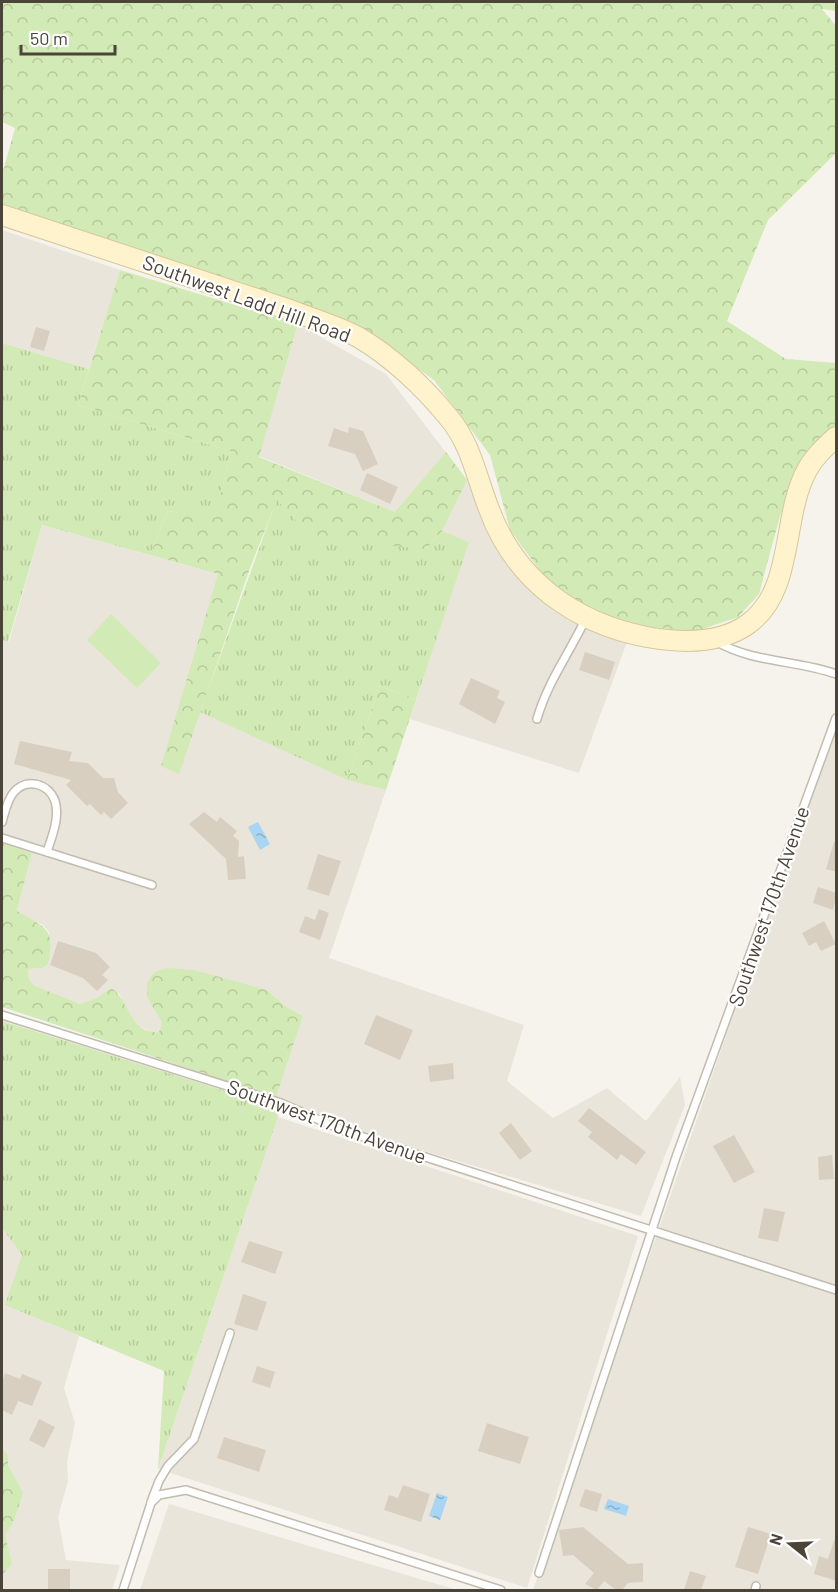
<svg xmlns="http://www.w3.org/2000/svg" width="838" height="1592" font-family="Barlow,sans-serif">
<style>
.residential{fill:#eae5da}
.grass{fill:url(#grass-tufts)}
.forest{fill:url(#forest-crowns)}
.garden{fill:#d2eab5}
.water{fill:url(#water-ripples)}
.building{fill:#d8cfc1}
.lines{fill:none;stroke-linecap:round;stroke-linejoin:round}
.lane-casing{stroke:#c2bbae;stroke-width:10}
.secondary-casing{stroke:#d6c79b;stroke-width:22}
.lane{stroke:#fff;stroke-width:7}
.secondary{stroke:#fff3cd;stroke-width:20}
.labels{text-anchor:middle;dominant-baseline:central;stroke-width:4.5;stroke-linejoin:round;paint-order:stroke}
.street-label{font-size:20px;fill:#4b4439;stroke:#fff}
</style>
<defs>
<pattern id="grass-tufts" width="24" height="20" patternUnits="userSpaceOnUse" patternTransform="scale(1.5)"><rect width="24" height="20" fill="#d2eab5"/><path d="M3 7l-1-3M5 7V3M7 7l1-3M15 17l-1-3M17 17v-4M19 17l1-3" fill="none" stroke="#b6ca9c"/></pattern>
<pattern id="forest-crowns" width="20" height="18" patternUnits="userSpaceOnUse" patternTransform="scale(1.5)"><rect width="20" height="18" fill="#d2eab5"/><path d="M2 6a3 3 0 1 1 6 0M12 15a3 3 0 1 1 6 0" fill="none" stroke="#b6ca9c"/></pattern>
<pattern id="water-ripples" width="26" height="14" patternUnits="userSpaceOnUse" patternTransform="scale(1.5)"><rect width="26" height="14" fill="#a9d4f2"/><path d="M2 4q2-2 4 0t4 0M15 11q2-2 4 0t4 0" fill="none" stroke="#8caec5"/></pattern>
</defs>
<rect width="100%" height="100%" fill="#f6f3ec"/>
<g class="residential">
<path d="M 2,230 L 120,270 L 89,369 L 2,343 Z"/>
<path d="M 298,324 L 386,374 L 467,480 L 479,511 L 511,570 L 554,611 L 627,642 L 579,773 L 410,719 L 468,542 L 259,456 Z"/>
<path d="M 42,525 L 218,574 L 190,707 L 347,780 L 386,790 L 329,958 L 524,1025 L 507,1081 L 553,1118 L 607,1088 L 646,1121 L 680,1077 L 685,1105 L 641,1216 L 341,1126 L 276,1097 L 303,1016 L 285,1006 L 267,990 L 155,1011 L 162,1023 L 159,1032 L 152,1033 L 139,1026 L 126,1011 L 119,993 L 81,1004 L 49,994 L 35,986 L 29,979 L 28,969 L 43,968 L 48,964 L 51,949 L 49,932 L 43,925 L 17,912 L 32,853 L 2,843 L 2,640 L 9,642 Z"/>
<path d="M 836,720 L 836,1590 L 533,1590 Z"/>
<path d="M 278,1117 L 638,1236 L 527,1588 L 158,1469 Z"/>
<path d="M 2,1228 L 22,1255 L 6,1305 L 79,1336 L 64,1388 L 75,1423 L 67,1462 L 68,1481 L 58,1517 L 66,1560 L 120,1565 L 112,1590 L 2,1590 Z"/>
<path d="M 169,1504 L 457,1590 L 140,1590 Z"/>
</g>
<g class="grass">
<path d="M 2,343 L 89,369 L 78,405 L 231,451 L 215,519 L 168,511 L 150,555 L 42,525 L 8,642 L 2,640 Z"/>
<path d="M 277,499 L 426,549 L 442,531 L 469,542 L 416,700 L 380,686 L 347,780 L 200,712 Z"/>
<path d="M 2,1021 L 277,1107 L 278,1117 L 158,1469 L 164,1371 L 5,1305 L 22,1255 L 2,1228 Z"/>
</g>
<g class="forest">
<path d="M 4,2 L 836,2 L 836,11 L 822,9 L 836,26 L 836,153 L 768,220 L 727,321 L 786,359 L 836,363 L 836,425 L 801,462 L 780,516 L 759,594 L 738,617 L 694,632 L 626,624 L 581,611 L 546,579 L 510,530 L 490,455 L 434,380 L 357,326 L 2,205 L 2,175 L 15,128 L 2,122 L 2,5 Z"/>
<path d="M 120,270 L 298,324 L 259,457 L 395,512 L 446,452 L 467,480 L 442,531 L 426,549 L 313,539 L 277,500 L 250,568 L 179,774 L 161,766 L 218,574 L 150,555 L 168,511 L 215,518 L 231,451 L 78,405 Z"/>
<path d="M 380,686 L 416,700 L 386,790 L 347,780 Z"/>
<path d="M 2,843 L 32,853 L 17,911 C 44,927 57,928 48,964 L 43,968 L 28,969 L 29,979 L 35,986 L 80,1004 L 95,999 L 111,988 C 129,999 130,1035 159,1032 L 162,1023 L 147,997 L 147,983 L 154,972 L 167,968 L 194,970 L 267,990 L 285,1006 L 303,1016 L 276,1097 L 2,1007 Z"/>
<path d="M 2,1449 L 8,1455 L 8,1465 L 23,1493 L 14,1521 L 5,1535 L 12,1564 L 2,1575 Z"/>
</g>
<path class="garden" d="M 111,614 L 161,663 L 137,688 L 87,640 Z"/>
<g class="water">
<path d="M 258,822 L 270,844 L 260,850 L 248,827 Z"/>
<path d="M 437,1493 L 448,1497 L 440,1520 L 429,1516 Z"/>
<path d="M 608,1499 L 629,1506 L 626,1516 L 604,1509 Z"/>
</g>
<g class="building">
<path d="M 36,327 L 50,331 L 44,351 L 30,347 Z"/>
<path d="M 349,427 L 363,431 L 378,464 L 363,471 L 355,454 L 328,446 L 334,428 L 348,433 Z"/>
<path d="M 367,473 L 398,487 L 390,504 L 360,490 Z"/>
<path d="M 585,652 L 615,662 L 609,680 L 579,670 Z"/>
<path d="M 471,678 L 500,691 L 497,698 L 505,702 L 495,724 L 459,704 Z"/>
<path d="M 20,741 L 72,752 L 69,761 L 88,763 L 103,778 L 114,778 L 118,792 L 128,803 L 111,819 L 104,812 L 101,815 L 90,804 L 87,806 L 66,785 L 71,780 L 14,764 Z"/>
<path d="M 204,812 L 217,822 L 220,817 L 237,831 L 233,836 L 239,841 L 238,857 L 244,856 L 246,879 L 228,880 L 226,859 L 189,824 Z"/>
<path d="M 834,842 L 837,842 L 837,872 L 826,869 Z"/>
<path d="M 318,854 L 341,861 L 329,896 L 307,889 Z"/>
<path d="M 818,887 L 837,893 L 833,910 L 813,903 Z"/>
<path d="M 319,909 L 329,913 L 320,940 L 299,932 L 305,916 L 315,920 Z"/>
<path d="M 824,921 L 836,944 L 821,951 L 816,942 L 809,946 L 802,933 Z"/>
<path d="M 58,941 L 96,953 L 110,967 L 102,975 L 108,980 L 97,991 L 83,978 L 50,965 Z"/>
<path d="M 376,1015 L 413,1030 L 400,1060 L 364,1044 Z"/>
<path d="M 453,1063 L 454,1079 L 430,1082 L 428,1066 Z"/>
<path d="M 589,1108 L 646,1152 L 636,1165 L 621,1154 L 617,1160 L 588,1137 L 592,1132 L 578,1121 Z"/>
<path d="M 511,1123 L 532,1151 L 520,1160 L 499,1133 Z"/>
<path d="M 734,1135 L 755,1172 L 734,1183 L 713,1146 Z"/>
<path d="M 832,1155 L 834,1179 L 819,1180 L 818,1157 Z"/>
<path d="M 764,1208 L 785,1212 L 778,1242 L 758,1238 Z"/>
<path d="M 249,1241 L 283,1252 L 275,1274 L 241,1262 Z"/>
<path d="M 243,1294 L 267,1302 L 257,1331 L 234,1324 Z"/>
<path d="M 257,1366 L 275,1372 L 270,1388 L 252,1382 Z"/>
<path d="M 5,1373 L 20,1379 L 22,1374 L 42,1382 L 32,1406 L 18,1401 L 12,1415 L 2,1410 L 2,1382 Z"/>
<path d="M 39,1419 L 55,1427 L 44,1448 L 29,1440 Z"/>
<path d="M 487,1423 L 529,1437 L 520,1464 L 478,1451 Z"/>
<path d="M 224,1437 L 266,1450 L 259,1472 L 217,1458 Z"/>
<path d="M 403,1485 L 430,1494 L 421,1522 L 384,1510 L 389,1495 L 398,1498 Z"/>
<path d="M 585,1489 L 602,1494 L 597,1512 L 579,1506 Z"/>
<path d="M 583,1527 L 628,1564 L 643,1563 L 643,1582 L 628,1583 L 622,1590 L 616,1590 L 604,1581 L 597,1590 L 585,1584 L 594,1573 L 573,1555 L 563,1556 L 559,1530 Z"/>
<path d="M 748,1527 L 771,1534 L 758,1574 L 735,1567 Z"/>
<path d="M 834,1540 L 837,1540 L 837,1581 L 814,1574 L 819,1556 L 828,1559 Z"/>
<rect x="48" y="1569" width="22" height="21"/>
<path d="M 690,1571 L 706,1576 L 701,1590 L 684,1590 Z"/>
</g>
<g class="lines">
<g class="lane-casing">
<g id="lane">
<path d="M 717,642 C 754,663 797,660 836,674"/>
<path d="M 537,719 C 548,681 569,654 586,618"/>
<path d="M 2,822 C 5,812 7,800 14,792 C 27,777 49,784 55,801 C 60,818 52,836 47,852"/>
<path d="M 2,838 L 152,885"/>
<path d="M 2,1015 L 281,1103 L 342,1130 L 836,1290"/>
<path d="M 151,1502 L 159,1481 L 168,1466 L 194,1439 L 230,1333"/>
<path d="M 539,1573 L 676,1157 L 836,718"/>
<path d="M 123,1590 L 151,1503 L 159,1495 L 186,1490 L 501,1590"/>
<path d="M 755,1590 L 756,1586"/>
</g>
</g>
<g class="secondary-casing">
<path id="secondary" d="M 2,215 L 290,310 C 313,319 337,326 358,337 C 392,357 425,388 449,418 C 471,444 477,479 489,509 C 515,580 574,623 647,637 C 680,643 719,645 748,624 C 795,590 781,518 807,470 C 814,457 825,447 836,437"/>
</g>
<use href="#lane" class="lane"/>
<use href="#secondary" class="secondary"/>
</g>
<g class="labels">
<g class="street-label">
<text transform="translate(247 298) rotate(20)">Southwest Ladd Hill Road</text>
<text transform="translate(768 906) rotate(-71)">Southwest 170th Avenue</text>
<text transform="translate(327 1121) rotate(20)">Southwest 170th Avenue</text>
</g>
</g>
<rect width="838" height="1592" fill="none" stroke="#4b4439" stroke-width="6"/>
<g transform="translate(790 1544) rotate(288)" stroke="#ffffff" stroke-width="4.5" paint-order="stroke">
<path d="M0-4.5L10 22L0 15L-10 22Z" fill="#4b4439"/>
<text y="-9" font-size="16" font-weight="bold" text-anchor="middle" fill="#4b4439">N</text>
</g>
<path d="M21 45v9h94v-9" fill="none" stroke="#4b4439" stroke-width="3"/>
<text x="30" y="45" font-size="18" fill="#4b4439" stroke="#ffffff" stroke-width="4.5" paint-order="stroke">50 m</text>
</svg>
